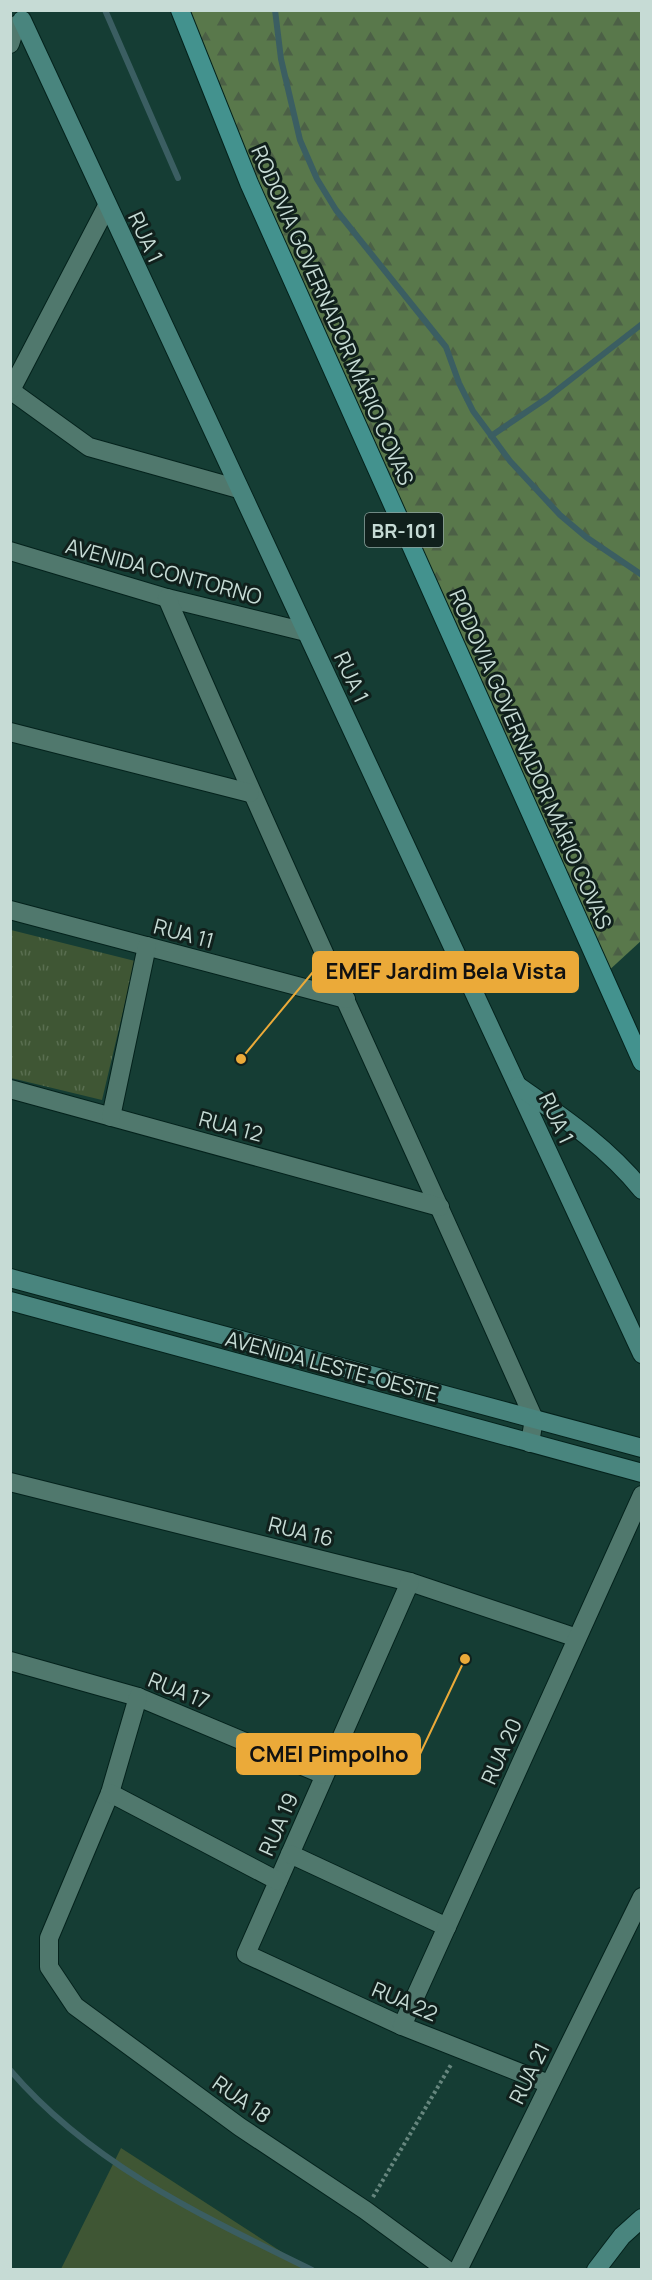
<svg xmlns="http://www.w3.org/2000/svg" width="652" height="2280" font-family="Manrope,sans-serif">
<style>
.grass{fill:#3f5634}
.forest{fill:url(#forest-firs)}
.park{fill:url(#park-tufts)}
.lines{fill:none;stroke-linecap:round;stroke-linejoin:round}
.stream{stroke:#3b5e62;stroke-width:6}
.street-casing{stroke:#04221c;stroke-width:20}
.secondary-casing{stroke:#04221c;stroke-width:20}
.primary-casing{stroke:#04221c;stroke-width:20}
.path{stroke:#66867e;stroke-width:4;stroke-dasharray:3 3;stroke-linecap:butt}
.street{stroke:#50786d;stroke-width:18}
.secondary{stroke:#49857e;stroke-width:18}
.primary{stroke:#43928e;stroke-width:18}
.labels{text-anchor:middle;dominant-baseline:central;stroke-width:6;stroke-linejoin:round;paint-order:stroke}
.shield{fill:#10201c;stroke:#8fa39e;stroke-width:1.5}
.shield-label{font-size:20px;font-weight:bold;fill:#c6dbd5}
.street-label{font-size:21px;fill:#c6dbd5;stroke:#10201c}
.leader{fill:none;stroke:#ebaa39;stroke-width:2}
.callout-dot{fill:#ebaa39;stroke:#10201c;stroke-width:2}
.callout{fill:#ebaa39;stroke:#ebaa39;stroke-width:2}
.callout-label{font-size:22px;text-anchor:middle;font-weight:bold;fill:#111}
</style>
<defs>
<pattern id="forest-firs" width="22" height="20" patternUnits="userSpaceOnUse" patternTransform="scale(1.5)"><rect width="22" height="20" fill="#59784b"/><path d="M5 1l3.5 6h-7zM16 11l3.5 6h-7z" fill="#4c6046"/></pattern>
<pattern id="park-tufts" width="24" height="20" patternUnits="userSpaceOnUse" patternTransform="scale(1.5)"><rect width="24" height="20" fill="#3f5634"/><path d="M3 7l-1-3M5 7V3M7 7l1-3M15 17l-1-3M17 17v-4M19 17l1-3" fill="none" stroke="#596e50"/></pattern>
</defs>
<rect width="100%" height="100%" fill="#153d34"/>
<path class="grass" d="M 121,2148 L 305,2267 L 310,2269 L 61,2269 Z"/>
<path class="forest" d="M 190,11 L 641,11 L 642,940 L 605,974 L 227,112 Z"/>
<path class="park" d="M 11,930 L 135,961 L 102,1100 L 11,1078 Z"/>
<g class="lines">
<g class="stream">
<path d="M 105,10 L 178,178"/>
<path d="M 275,10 L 281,59 L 300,140 L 317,179 L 336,210 L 446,347 L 459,383 L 473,411 L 510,461 L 560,515 L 586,537 L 642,575"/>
<path d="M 491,436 L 547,398 L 642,324"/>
<path d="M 10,2070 C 90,2164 204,2217 312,2270"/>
</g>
<g class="street-casing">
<g id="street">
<path d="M 10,44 L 16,25"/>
<path d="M 10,390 L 89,447 L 239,489"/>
<path d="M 11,390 L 107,206"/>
<path d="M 10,551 L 167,598 L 306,632"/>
<path d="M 167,598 C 285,873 413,1145 534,1419 L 530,1443"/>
<path d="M 10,732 L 250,793"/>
<path d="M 10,910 L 346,999"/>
<path d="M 10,1089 L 440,1207"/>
<path d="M 111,1117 L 147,946"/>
<path d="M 10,1482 L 410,1582 L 577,1638"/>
<path d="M 410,1582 L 246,1954 L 402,2026 L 549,2084"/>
<path d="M 10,1661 L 138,1697 L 324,1775"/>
<path d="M 138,1697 L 110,1793 L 49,1938 L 49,1967 L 75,2006 L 240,2127 L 365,2210 L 447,2270"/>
<path d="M 110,1793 L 278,1881"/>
<path d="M 290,1854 L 447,1927"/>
<path d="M 402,2026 L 642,1495"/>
<path d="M 458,2270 L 642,1897"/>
</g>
</g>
<g class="secondary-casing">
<g id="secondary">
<path d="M 22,20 L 642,1354"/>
<path d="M 518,1086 C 564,1118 606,1146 642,1190"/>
<path d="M 10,1278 L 642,1448"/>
<path d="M 10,1301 L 642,1473"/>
<path d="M 596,2270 L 622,2236 L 642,2218"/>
</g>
</g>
<g class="primary-casing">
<path id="primary" d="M 180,10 L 249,183 L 642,1062"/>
</g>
<path class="path" d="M 373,2197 L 452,2063"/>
<use href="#street" class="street"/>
<use href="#secondary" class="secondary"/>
<use href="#primary" class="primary"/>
</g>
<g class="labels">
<rect class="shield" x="365" y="513" width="78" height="34" rx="4.5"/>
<g class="shield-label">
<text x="404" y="530">BR-101</text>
</g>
<g class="street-label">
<text transform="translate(146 237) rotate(65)">RUA 1</text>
<text transform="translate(333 315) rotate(66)">RODOVIA GOVERNADOR MÁRIO COVAS</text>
<text transform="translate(164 571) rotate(15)">AVENIDA CONTORNO</text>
<text transform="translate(352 677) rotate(65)">RUA 1</text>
<text transform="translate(531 759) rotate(66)">RODOVIA GOVERNADOR MÁRIO COVAS</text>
<text transform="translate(184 933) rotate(15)">RUA 11</text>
<text transform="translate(557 1118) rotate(65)">RUA 1</text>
<text transform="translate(231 1126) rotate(15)">RUA 12</text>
<text transform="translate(332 1366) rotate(15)">AVENIDA LESTE-OESTE</text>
<text transform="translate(301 1531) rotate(14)">RUA 16</text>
<text transform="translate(179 1690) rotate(22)">RUA 17</text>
<text transform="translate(501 1751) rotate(-66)">RUA 20</text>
<text transform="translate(278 1824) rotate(-66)">RUA 19</text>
<text transform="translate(405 2001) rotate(23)">RUA 22</text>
<text transform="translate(529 2073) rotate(-64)">RUA 21</text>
<text transform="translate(242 2099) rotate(35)">RUA 18</text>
</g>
</g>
<path class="leader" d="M241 1059L313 972M465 1659L420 1754"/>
<g class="callout-dot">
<circle cx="241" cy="1059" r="6"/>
<circle cx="465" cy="1659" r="6"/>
</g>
<g class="callout">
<rect x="313" y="952" width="265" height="40" rx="6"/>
<rect x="237" y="1734" width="183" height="40" rx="6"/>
</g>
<g class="callout-label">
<text x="446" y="979">EMEF Jardim Bela Vista</text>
<text x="329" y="1762">CMEI Pimpolho</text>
</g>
<rect width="652" height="2280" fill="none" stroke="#c6dbd5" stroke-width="24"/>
</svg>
